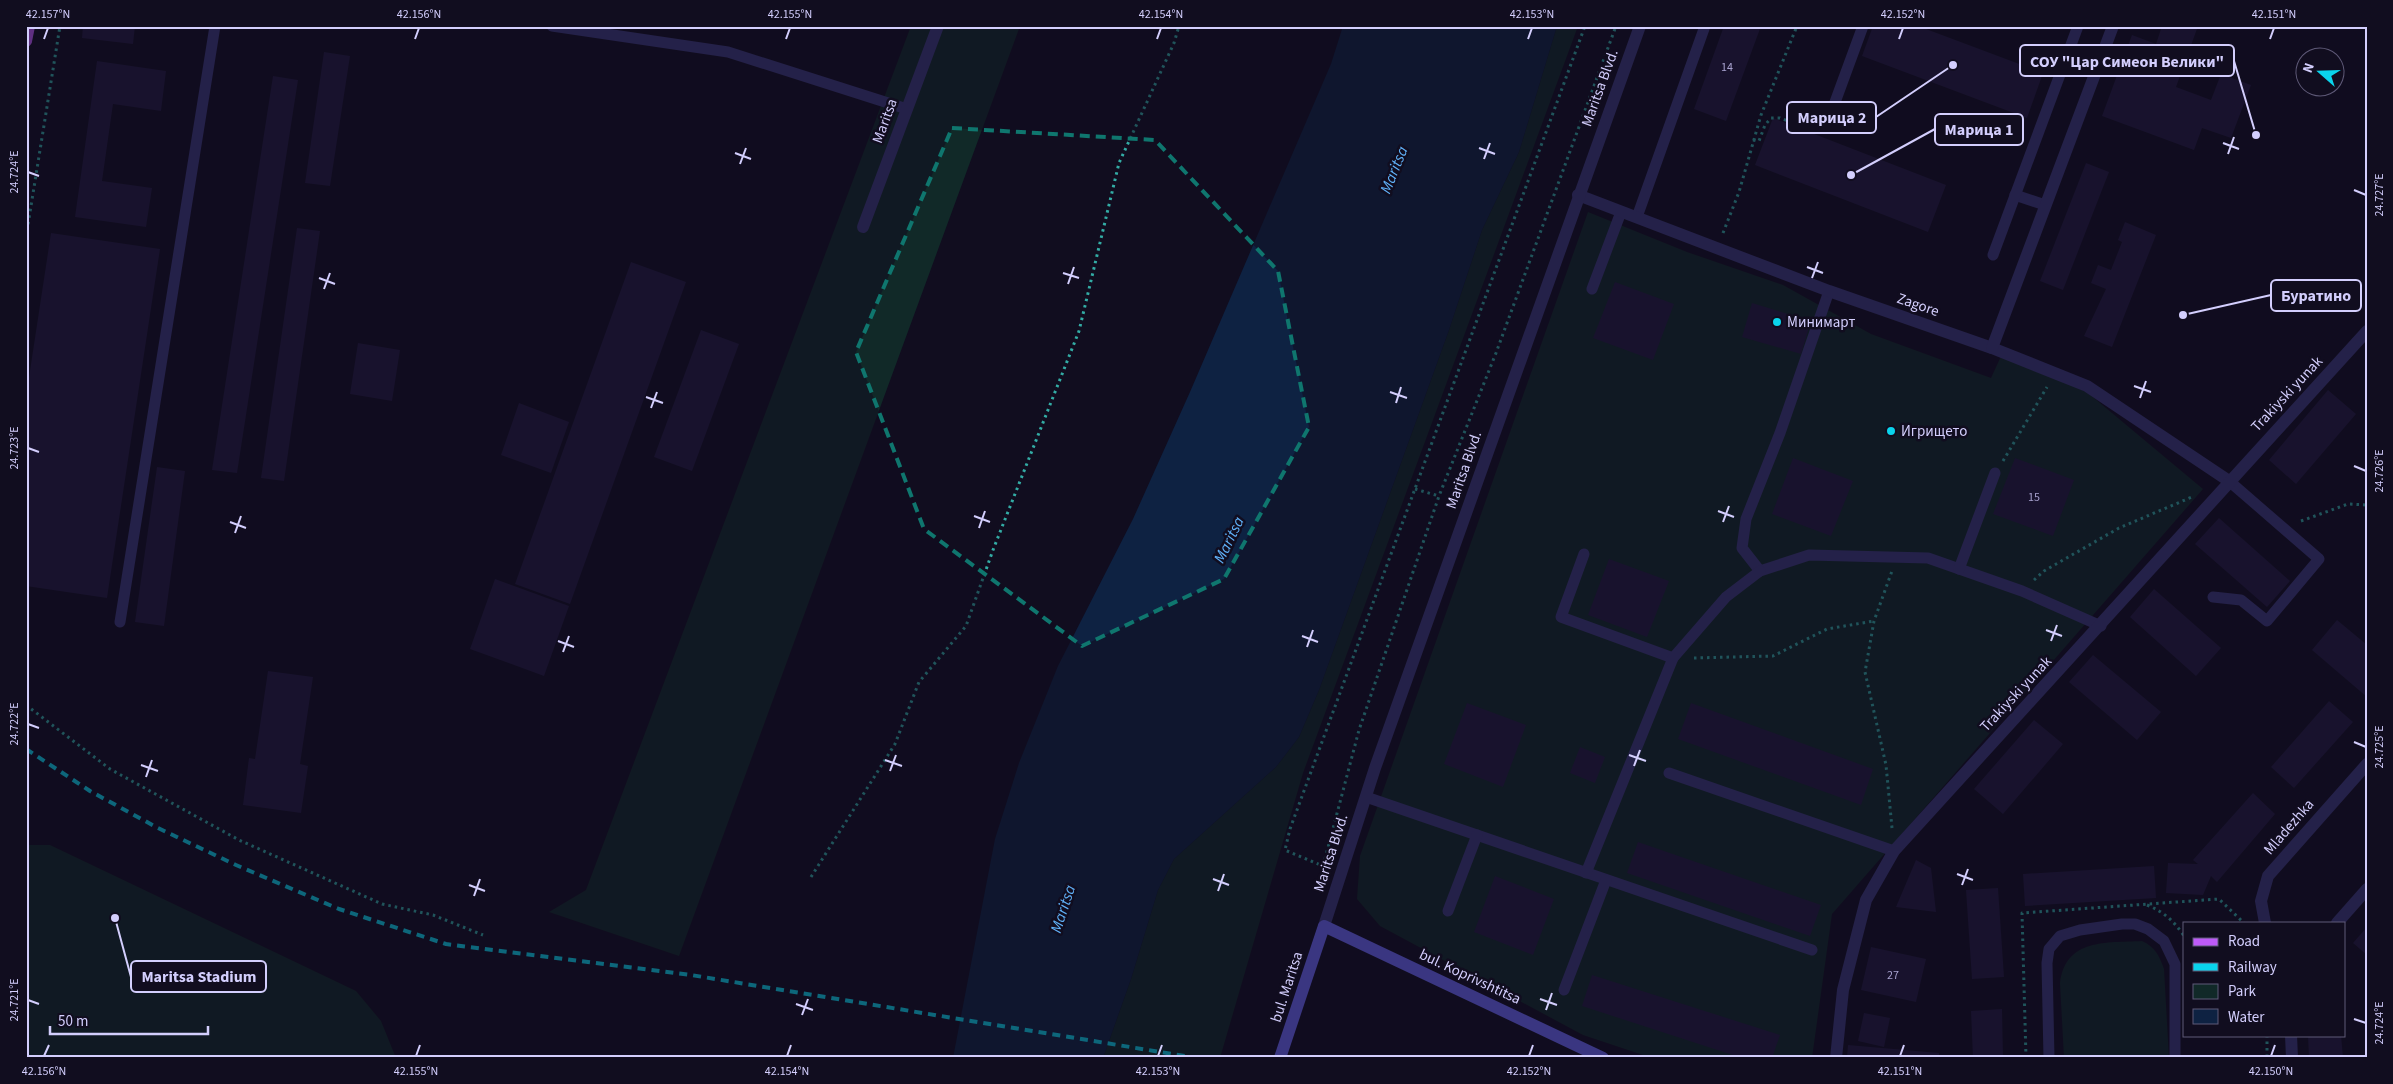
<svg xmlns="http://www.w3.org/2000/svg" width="2393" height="1084" font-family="'Source Sans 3',sans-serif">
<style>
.green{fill:#112928}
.water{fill:#0e2242}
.building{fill:#221a3f}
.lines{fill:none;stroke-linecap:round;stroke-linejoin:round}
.path{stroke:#33aca5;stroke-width:3;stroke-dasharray:2.5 4;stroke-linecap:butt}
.service{stroke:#3d3a7c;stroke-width:11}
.minor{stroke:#3d3a7c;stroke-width:12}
.tertiary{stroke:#3d3a7c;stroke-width:12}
.secondary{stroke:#6d69f8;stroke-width:12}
.primary{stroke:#be5af8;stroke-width:12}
.rail{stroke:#0ad4ec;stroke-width:4;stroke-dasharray:8 6;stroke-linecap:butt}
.marked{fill:none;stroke:#0f766e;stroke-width:4;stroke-dasharray:10 6;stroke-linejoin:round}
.ticks{fill:none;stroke:#d3cefd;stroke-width:2}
.poi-dot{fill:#0ad4ec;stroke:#110d1f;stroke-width:2}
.labels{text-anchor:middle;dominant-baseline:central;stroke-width:5;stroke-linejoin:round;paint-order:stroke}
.number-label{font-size:12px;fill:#a7a1ce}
.street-label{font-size:15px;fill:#d3cefd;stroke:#110d1f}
.poi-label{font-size:15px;fill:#d3cefd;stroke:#110d1f;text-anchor:start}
.water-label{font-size:16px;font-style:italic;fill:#60b1f8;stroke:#110d1f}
.leader{fill:none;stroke:#d3cefd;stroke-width:2}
.callout-dot{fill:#d3cefd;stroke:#110d1f;stroke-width:2}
.callout{fill:#110d1f;stroke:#d3cefd;stroke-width:2}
.callout-label{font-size:16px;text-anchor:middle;font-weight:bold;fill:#d3cefd}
.neatline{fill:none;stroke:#d3cefd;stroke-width:2}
.ticks-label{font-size:12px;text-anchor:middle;fill:#d3cefd}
</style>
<rect width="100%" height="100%" fill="#110d1f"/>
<g class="green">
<path d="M 911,26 L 1020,26 L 679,956 L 549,912 L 586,890 Z"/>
<path d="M 1557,26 L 1578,26 L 1303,773 L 1220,1058 L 1103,1058 L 1131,979 L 1158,890 L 1174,859 L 1276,767 L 1299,737 L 1319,690 L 1449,330 L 1482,230 L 1519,152 Z"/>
<path d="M 1588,212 L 1687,252 L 1783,285 L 1871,334 L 1991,378 L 2003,352 L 2088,393 L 2203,489 L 1832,914 L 1812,1058 L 1652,1058 L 1583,1035 L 1380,926 L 1357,899 L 1360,856 Z"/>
<path d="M 26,845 L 50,845 L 356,991 L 381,1021 L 396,1058 L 26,1058 Z"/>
<path d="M 2142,941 C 2155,947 2159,955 2164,969 L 2169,1058 L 2064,1058 L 2060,983 C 2066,938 2106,943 2142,941 Z"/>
</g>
<path class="water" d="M 1343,26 L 1557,26 L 1519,152 L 1482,230 L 1449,330 L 1319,690 L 1299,737 L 1276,767 L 1174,859 L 1158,890 L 1131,979 L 1103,1058 L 953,1058 L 995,839 L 1019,763 L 1058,666 L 1133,519 L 1190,392 L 1331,64 Z"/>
<g class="building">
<path d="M 83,26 L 135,26 L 133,44 L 82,38 Z"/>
<path d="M 1724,26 L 1761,26 L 1726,121 L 1694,109 Z"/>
<path d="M 1873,26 L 1918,26 L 2043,73 L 2027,118 L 1862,56 Z"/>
<path d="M 2162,26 L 2198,26 L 2176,87 L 2211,100 L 2221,74 L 2251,85 L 2231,138 L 2202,128 L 2194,150 L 2102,116 L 2132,35 L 2156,44 Z"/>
<path d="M 324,52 L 350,56 L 330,186 L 305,183 Z"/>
<path d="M 97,61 L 166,71 L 161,111 L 113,104 L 102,181 L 152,188 L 146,227 L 75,217 Z"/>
<path d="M 273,76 L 298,80 L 237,473 L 212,470 Z"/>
<path d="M 1773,118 L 1946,185 L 1928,232 L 1755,165 Z"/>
<path d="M 2086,163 L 2109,172 L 2063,290 L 2040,281 Z"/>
<path d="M 2125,222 L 2156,235 L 2112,347 L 2084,336 L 2106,289 L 2091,283 L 2098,265 L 2111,270 L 2122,242 L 2118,240 Z"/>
<path d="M 297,228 L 320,231 L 284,481 L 261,478 Z"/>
<path d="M 51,233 L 160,249 L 107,598 L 26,586 L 26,397 Z"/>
<path d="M 631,262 L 686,282 L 570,604 L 515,584 Z"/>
<path d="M 1615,282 L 1674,304 L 1653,360 L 1593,338 Z"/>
<path d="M 1752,303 L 1811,321 L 1801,354 L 1742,337 Z"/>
<path d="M 701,330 L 739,344 L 692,471 L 654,457 Z"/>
<path d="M 358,343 L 400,350 L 392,401 L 350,394 Z"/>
<path d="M 2328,390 L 2356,414 L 2296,484 L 2269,460 Z"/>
<path d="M 519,403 L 569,422 L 551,473 L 501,455 Z"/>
<path d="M 1793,458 L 1853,481 L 1831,536 L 1772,514 Z"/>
<path d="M 2015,458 L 2074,480 L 2053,536 L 1993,514 Z"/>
<path d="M 157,467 L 185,471 L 164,626 L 135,622 Z"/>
<path d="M 2219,518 L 2290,581 L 2267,607 L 2195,544 Z"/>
<path d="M 1609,559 L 1669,581 L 1647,637 L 1588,615 Z"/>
<path d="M 495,579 L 569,606 L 544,676 L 470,649 Z"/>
<path d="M 2154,589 L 2221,648 L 2196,676 L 2130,617 Z"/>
<path d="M 2337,620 L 2367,645 L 2367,697 L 2312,650 Z"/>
<path d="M 2093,655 L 2161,712 L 2137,740 L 2069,682 Z"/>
<path d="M 268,671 L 313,677 L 300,764 L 308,766 L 301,813 L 243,805 L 249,758 L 255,759 Z"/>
<path d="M 2329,701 L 2353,722 L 2294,788 L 2271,767 Z"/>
<path d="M 1467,703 L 1526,725 L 1503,787 L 1444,764 Z"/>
<path d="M 1691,703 L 1873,769 L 1861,805 L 1678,739 Z"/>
<path d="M 2034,720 L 2063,744 L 2003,814 L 1974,789 Z"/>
<path d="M 1580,747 L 1605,757 L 1595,783 L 1570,773 Z"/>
<path d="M 2253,793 L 2275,814 L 2217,882 L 2211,876 L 2203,895 L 2166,893 L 2168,863 L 2198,864 L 2193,860 Z"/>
<path d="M 1638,842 L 1821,905 L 1810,936 L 1627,873 Z"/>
<path d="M 1916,860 L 1931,868 L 1936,912 L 1896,907 Z"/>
<path d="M 2154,866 L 2156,898 L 2025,906 L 2023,874 Z"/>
<path d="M 1495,876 L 1554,899 L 1533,955 L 1474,932 Z"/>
<path d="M 1998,888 L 2004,977 L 1972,979 L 1966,890 Z"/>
<path d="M 2367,927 L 2367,955 L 2353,943 Z"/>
<path d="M 1871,947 L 1926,959 L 1916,1002 L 1861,990 Z"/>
<path d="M 1592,975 L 1780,1035 L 1772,1058 L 1742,1058 L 1582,1006 Z"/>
<path d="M 2002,1009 L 2003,1058 L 1973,1058 L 1971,1011 Z"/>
<path d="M 1864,1013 L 1890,1018 L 1884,1047 L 1858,1041 Z"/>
<path d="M 2308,1035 L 2341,1035 L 2343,1058 L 2309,1058 Z"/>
<path d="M 1848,1045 L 1939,1053 L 1939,1058 L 1847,1058 Z"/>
</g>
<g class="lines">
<g class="path">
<path d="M 1753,140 L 1759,141 L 1765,125 L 1771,118 L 1780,118 L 1812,130"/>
<path d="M 1723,233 L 1739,192 L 1761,115 L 1797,26"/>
<path d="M 26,237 L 60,26"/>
<path d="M 2003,461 L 2047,387"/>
<path d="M 1415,489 L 1439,496"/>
<path d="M 2301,521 L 2348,504 L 2367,505"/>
<path d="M 2034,580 L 2044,571 L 2119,528 L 2192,497"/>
<path d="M 1694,658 L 1773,656 L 1827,629 L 1874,621"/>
<path d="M 26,705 L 110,769 L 239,840 L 382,904 L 433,915 L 483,935"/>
<path d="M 1892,828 L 1886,765 L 1865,672 L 1874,621 L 1892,571"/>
<path d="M 1325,867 L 1285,850 L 1290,829 L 1585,26"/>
<path d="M 811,877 L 895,744 L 919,682 L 966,626 L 993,550 L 1079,331 L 1119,163 L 1174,43 L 1179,26"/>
<path d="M 1320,878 L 1359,730 L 1439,496 L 1496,353 L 1616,26"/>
<path d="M 2147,905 C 2164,912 2174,921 2184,936"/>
<path d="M 2267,1035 L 2267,1058"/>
<path d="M 2026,1058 L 2022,913 L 2219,899 L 2244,923"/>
</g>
<g class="service">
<path d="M 552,26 L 728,52 L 907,109"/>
<path d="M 1827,124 L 1863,26"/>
<path d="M 2015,195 L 2045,205"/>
<path d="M 1637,217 L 1705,26"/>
<path d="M 1993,255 L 2078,26"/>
<path d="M 1592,289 L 1621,212"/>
<path d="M 1829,291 L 1780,433 L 1746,519 L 1742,548 L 1760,571 L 1809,555 L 1928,558 L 2022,591 L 2101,626"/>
<path d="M 1584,554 L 1561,617 L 1673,658"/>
<path d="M 1959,569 L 1995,473"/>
<path d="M 2213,597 L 2241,600 L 2267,621 L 2319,559 L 2229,481"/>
<path d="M 120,622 L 215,26"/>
<path d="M 1669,773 L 1894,851"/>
<path d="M 1366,797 L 1812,950"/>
<path d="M 1586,873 L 1673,658 L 1726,597 L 1760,571"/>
<path d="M 1448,911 L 1477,835"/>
<path d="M 1564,990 L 1606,880"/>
<path d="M 2049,1058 L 2047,963 L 2049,949 L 2060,936 L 2080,930 L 2122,924 L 2135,924 L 2148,929 L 2164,941 L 2175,964 L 2175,1058"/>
</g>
<g class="minor">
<path d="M 1578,195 L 1829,291 L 1992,348 L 2087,386 L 2229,481"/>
<path d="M 863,227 L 938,26"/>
<path d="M 1992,348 L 2113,26"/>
<path d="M 2265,923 L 2261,901 L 2268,876 L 2367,764"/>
<path d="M 2337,923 L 2367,889"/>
<path d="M 2291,1035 L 2292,1058"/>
<path d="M 1836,1058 L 1843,990 L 1866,900 L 1894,851 L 2367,331"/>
</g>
<path class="tertiary" d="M 1324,926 L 1375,768 L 1640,26"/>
<path class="secondary" d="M 1280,1058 L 1324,926 L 1603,1058"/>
<path class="primary" d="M 26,41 L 29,26"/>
<path class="rail" d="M 26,749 L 90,791 L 158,828 L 236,865 L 339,909 L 446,944 L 691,975 L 1197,1058"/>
</g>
<path d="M0 0H2393V1084H0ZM 952,128 L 1155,140 L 1278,271 L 1309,427 L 1224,579 L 1082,646 L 924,529 L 856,352 Z" fill="#110d1f" fill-opacity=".55" fill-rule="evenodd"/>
<path class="marked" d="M 952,128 L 1155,140 L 1278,271 L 1309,427 L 1224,579 L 1082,646 L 924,529 L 856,352 Z"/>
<path class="ticks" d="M 44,39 L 48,28M 415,39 L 419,28M 786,39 L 790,28M 1157,39 L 1161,28M 1528,39 L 1532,28M 1899,39 L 1903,28M 2270,39 L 2274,28M 2223,143 L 2239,149M 1479,148 L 1495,154M 735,153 L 751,159M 2228,154 L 2234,137M 1484,159 L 1490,143M 740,164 L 746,148M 28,172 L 39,176M 2354,190 L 2366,195M 1807,267 L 1823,273M 1063,273 L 1079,278M 319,278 L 335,284M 1812,278 L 1818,262M 1068,284 L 1074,267M 324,289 L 330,273M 2134,386 L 2151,392M 1390,392 L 1407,398M 646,397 L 663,403M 2140,398 L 2146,381M 1396,403 L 1401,387M 651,408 L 657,392M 28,448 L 39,452M 2354,466 L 2366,471M 1718,511 L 1734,517M 974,516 L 990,522M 230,522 L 246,528M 1723,522 L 1729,506M 979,528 L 985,511M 235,533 L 241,516M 2046,630 L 2062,636M 1302,636 L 1318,642M 558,641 L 574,647M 2051,641 L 2057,625M 1307,647 L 1313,630M 563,652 L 569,636M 28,724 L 39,728M 2354,742 L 2366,747M 1629,755 L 1646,761M 885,760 L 902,766M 141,765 L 158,771M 1634,766 L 1640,750M 890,771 L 896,755M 146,777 L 152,760M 1957,874 L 1973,880M 1213,879 L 1229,885M 469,885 L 485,891M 1962,885 L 1968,869M 1218,891 L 1224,874M 474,896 L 480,879M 1540,999 L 1557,1005M 28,1000 L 39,1004M 796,1004 L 813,1010M 1546,1010 L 1552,993M 802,1015 L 808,999M 2354,1019 L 2366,1023M 44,1056 L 49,1045M 416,1056 L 420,1045M 787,1056 L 791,1045M 1158,1056 L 1162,1045M 1529,1056 L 1533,1045M 1900,1056 L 1904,1045M 2271,1056 L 2275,1045"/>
<g class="poi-dot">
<circle cx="1777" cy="322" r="5"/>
<circle cx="1891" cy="431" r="5"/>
</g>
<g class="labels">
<g class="number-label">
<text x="1727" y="67">14</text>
<text x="2034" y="497">15</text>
<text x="1893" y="975">27</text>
</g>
<g class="street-label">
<text transform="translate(1600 88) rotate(-70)">Maritsa Blvd.</text>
<text transform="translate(885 121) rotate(-70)">Maritsa</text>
<text transform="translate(1918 305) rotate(19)">Zagore</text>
<text transform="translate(2287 394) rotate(-47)">Trakiyski yunak</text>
<text transform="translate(1464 470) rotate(-71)">Maritsa Blvd.</text>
<text transform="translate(2016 694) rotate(-47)">Trakiyski yunak</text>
<text transform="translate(2289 827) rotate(-49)">Mladezhka</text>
<text transform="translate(1331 853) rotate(-72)">Maritsa Blvd.</text>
<text transform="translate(1470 977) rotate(25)">bul. Koprivshtitsa</text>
<text transform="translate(1287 987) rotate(-72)">bul. Maritsa</text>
</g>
<g class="poi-label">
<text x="1787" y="322">Минимарт</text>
<text x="1901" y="431">Игрището</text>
</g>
<g class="water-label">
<text transform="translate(1394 170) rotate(-68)">Maritsa</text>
<text transform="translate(1229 540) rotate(-64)">Maritsa</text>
<text transform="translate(1063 909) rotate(-72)">Maritsa</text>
</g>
</g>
<path class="leader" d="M2256 135L2234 61M1953 65L1876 117M1851 175L1935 129M2183 315L2271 295M115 918L131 977"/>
<g class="callout-dot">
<circle cx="2256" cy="135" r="5"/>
<circle cx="1953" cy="65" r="5"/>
<circle cx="1851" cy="175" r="5"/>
<circle cx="2183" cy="315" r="5"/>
<circle cx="115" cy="918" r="5"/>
</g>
<g class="callout">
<rect x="2020" y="45" width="214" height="31" rx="5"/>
<rect x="1787" y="102" width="89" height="31" rx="5"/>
<rect x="1935" y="114" width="88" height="31" rx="5"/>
<rect x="2271" y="280" width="90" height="31" rx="5"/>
<rect x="131" y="961" width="135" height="31" rx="5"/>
</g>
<g class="callout-label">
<text x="2127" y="67">СОУ "Цар Симеон Велики"</text>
<text x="1832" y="123">Марица 2</text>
<text x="1979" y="135">Марица 1</text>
<text x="2316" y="301">Буратино</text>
<text x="199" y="982">Maritsa Stadium</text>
</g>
<rect width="2393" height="1084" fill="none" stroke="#110d1f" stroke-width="55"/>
<rect x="2183" y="922" width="162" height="115" fill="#110d1f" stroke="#5f5a78"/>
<rect x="2193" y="938" width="25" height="8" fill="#be5af8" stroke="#5f5a78"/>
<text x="2228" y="946" font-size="15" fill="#d3cefd">Road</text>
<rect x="2193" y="963" width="25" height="8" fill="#0ad4ec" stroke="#5f5a78"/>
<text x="2228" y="972" font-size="15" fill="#d3cefd">Railway</text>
<rect x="2193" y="984" width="25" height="15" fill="#112928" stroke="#5f5a78"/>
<text x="2228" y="996" font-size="15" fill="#d3cefd">Park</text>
<rect x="2193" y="1009" width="25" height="15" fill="#0e2242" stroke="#5f5a78"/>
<text x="2228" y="1022" font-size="15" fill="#d3cefd">Water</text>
<g transform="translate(2320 72) rotate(290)"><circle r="24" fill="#110d1f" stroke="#5f5a78"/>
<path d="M0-4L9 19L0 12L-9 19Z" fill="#0ad4ec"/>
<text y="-8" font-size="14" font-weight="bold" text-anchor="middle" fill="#d3cefd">N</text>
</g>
<path d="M50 1026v8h158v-8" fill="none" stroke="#d3cefd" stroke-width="2.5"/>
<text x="58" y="1026" font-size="15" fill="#d3cefd" stroke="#110d1f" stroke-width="4" paint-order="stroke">50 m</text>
<rect x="28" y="28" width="2338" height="1028" class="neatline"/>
<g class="ticks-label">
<text x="48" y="18">42.157°N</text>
<text x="419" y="18">42.156°N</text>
<text x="790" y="18">42.155°N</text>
<text x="1161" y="18">42.154°N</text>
<text x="1532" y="18">42.153°N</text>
<text x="1903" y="18">42.152°N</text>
<text x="2274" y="18">42.151°N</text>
<text transform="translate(14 172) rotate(-90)" y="4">24.724°E</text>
<text transform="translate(2379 195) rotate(-90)" y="4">24.727°E</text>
<text transform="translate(14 448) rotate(-90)" y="4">24.723°E</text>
<text transform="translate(2379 471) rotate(-90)" y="4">24.726°E</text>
<text transform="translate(14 724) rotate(-90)" y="4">24.722°E</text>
<text transform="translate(2379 747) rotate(-90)" y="4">24.725°E</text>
<text transform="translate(14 1000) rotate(-90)" y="4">24.721°E</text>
<text transform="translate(2379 1023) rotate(-90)" y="4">24.724°E</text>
<text x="44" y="1075">42.156°N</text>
<text x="416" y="1075">42.155°N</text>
<text x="787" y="1075">42.154°N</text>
<text x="1158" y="1075">42.153°N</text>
<text x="1529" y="1075">42.152°N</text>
<text x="1900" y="1075">42.151°N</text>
<text x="2271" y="1075">42.150°N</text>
</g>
</svg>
